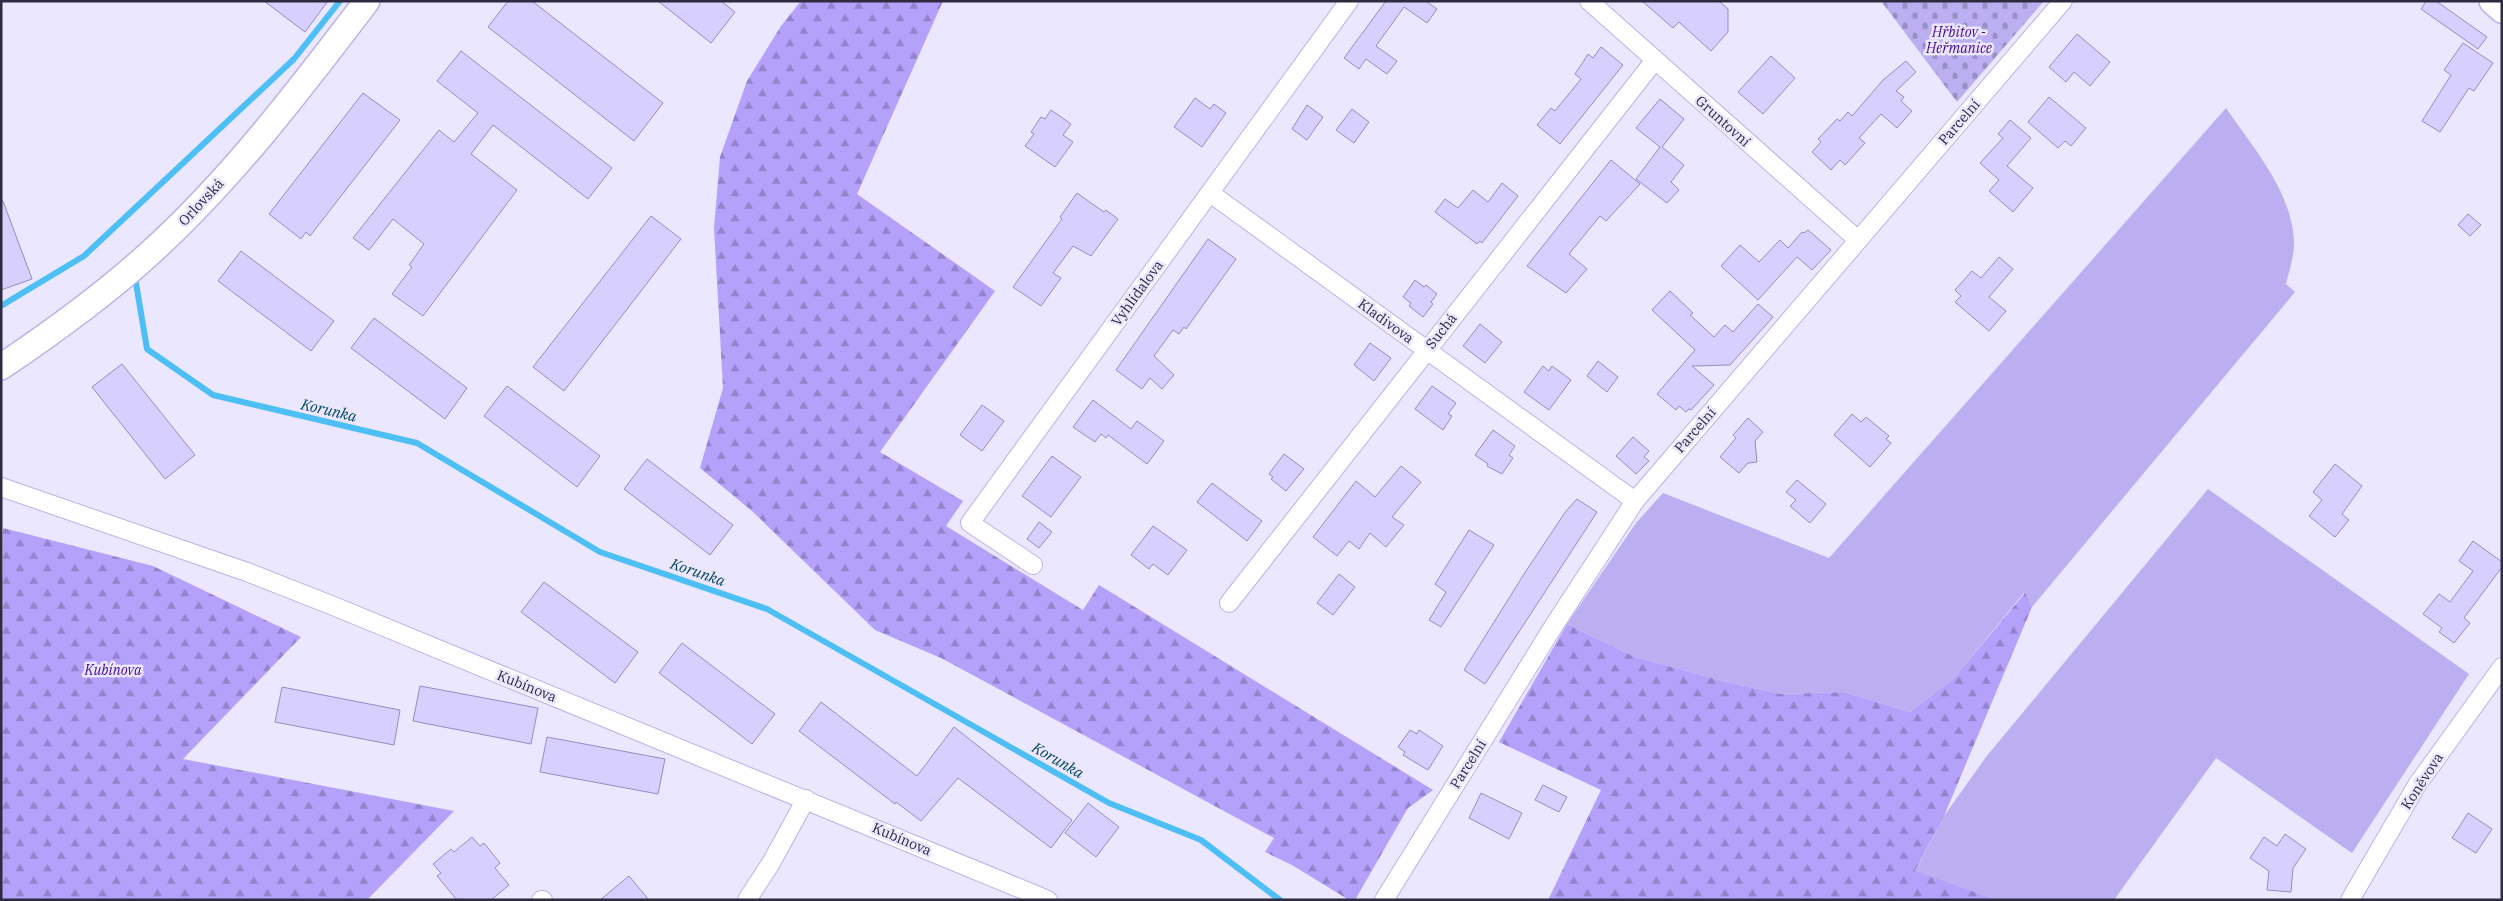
<svg xmlns="http://www.w3.org/2000/svg" width="2503" height="901" font-family="'IBM Plex Serif',serif">
<style>
.green{fill:#bbaff2}
.forest{fill:url(#forest-firs)}
.cemetery{fill:url(#cemetery-stones)}
.lines{fill:none;stroke-linecap:round;stroke-linejoin:round}
.stream{stroke:#4ebff5;stroke-width:6}
.building{fill:#d7cffd;stroke:#968cc2}
.street-casing{stroke:#bbb1e9;stroke-width:20}
.secondary-casing{stroke:#bbb1e9;stroke-width:28}
.street{stroke:#fff;stroke-width:18}
.secondary{stroke:#fff;stroke-width:25}
.labels{text-anchor:middle;dominant-baseline:central;stroke-width:5;stroke-linejoin:round;paint-order:stroke}
.park-label{font-size:14px;font-style:italic;fill:#460b93;stroke:#ebe7ff}
.street-label{font-size:14px;fill:#2e2a40;stroke:#ebe7ff}
.water-label{font-size:15px;font-style:italic;fill:#004560;stroke:#ebe7ff}
</style>
<defs>
<pattern id="forest-firs" width="22" height="20" patternUnits="userSpaceOnUse" patternTransform="scale(1.25)"><rect width="22" height="20" fill="#b3a1fa"/><path d="M5 1l3.5 6h-7zM16 11l3.5 6h-7z" fill="#9283cc"/></pattern>
<pattern id="cemetery-stones" width="16" height="16" patternUnits="userSpaceOnUse" patternTransform="scale(1.25)"><rect width="16" height="16" fill="#bbaff2"/><path d="M2 7V4a2 2 0 0 1 4 0v3zM10 15v-3a2 2 0 0 1 4 0v3z" fill="#988fc5"/></pattern>
</defs>
<rect width="100%" height="100%" fill="#ebe7ff"/>
<g class="green">
<path d="M 2226,108 C 2254,149 2295,195 2294,247 C 2293,259 2289,272 2286,284 L 2295,292 L 2032,607 L 2024,593 L 1953,679 L 1910,712 L 1844,692 L 1781,694 L 1731,683 L 1635,657 L 1567,624 L 1636,523 L 1663,493 L 1829,558 Z"/>
<path d="M 2208,489 L 2469,674 L 2352,853 L 2216,758 L 2114,900 L 1997,900 L 1915,872 L 1944,816 L 1986,757 Z"/>
</g>
<g class="forest">
<path d="M 801,1 L 943,1 L 857,194 L 995,291 L 880,452 L 963,501 L 946,526 L 1083,610 L 1099,585 L 1433,790 L 1408,808 L 1355,900 L 1349,900 L 1292,865 L 1265,852 L 1274,838 L 941,658 L 875,630 L 752,511 L 700,468 L 723,388 L 714,228 L 720,157 L 747,81 L 781,26 Z"/>
<path d="M 3,528 L 153,566 L 301,637 L 183,759 L 454,811 L 367,900 L 1,900 Z"/>
<path d="M 2025,593 L 2032,607 L 1944,816 L 1915,871 L 1997,900 L 1548,900 L 1601,790 L 1499,742 L 1567,624 L 1635,657 L 1731,683 L 1781,694 L 1844,692 L 1910,712 L 1953,679 Z"/>
</g>
<path class="cemetery" d="M 1881,1 L 2044,1 L 1957,102 Z"/>
<g class="lines">
<g class="stream">
<path d="M 136,283 L 147,349 L 213,395 L 417,443 L 600,552 L 767,609 L 1109,803 L 1201,840 L 1280,900"/>
<path d="M 1,306 L 84,256 L 294,59 L 340,1"/>
</g>
</g>
<g class="building">
<path d="M 264,1 L 328,1 L 305,32 Z"/>
<path d="M 508,1 L 532,1 L 663,103 L 634,141 L 488,27 Z"/>
<path d="M 658,1 L 721,1 L 735,12 L 711,43 Z"/>
<path d="M 1386,1 L 1426,1 L 1437,9 L 1427,23 L 1404,7 L 1376,46 L 1397,61 L 1387,74 L 1366,59 L 1359,69 L 1344,58 Z"/>
<path d="M 1642,1 L 1719,1 L 1728,9 L 1728,32 L 1711,51 L 1679,22 L 1673,28 Z"/>
<path d="M 2426,1 L 2436,1 L 2487,37 L 2478,49 L 2421,9 Z"/>
<path d="M 2077,34 L 2110,62 L 2090,86 L 2074,72 L 2066,82 L 2049,67 Z"/>
<path d="M 2463,43 L 2493,63 L 2474,91 L 2469,88 L 2440,132 L 2422,121 L 2451,75 L 2444,70 Z"/>
<path d="M 1601,47 L 1623,65 L 1560,144 L 1537,125 L 1551,108 L 1555,111 L 1581,79 L 1575,74 L 1583,62 L 1588,54 L 1593,58 Z"/>
<path d="M 461,51 L 612,168 L 588,199 L 493,125 L 471,154 L 517,190 L 423,316 L 392,294 L 412,267 L 409,265 L 424,244 L 393,219 L 369,250 L 353,238 L 439,130 L 454,142 L 478,113 L 437,81 Z"/>
<path d="M 1771,56 L 1795,78 L 1763,114 L 1738,92 Z"/>
<path d="M 1906,61 L 1916,72 L 1896,91 L 1904,97 L 1901,101 L 1912,111 L 1897,128 L 1881,114 L 1859,138 L 1865,143 L 1845,165 L 1840,160 L 1831,170 L 1812,152 L 1821,142 L 1818,139 L 1837,119 L 1840,121 L 1848,112 L 1852,116 L 1883,80 Z"/>
<path d="M 363,93 L 400,120 L 310,236 L 306,232 L 301,239 L 269,214 Z"/>
<path d="M 2049,97 L 2086,128 L 2071,146 L 2065,141 L 2058,148 L 2028,122 Z"/>
<path d="M 1195,98 L 1210,109 L 1214,104 L 1226,113 L 1202,147 L 1174,127 Z"/>
<path d="M 1660,99 L 1684,119 L 1662,147 L 1684,165 L 1671,182 L 1679,190 L 1667,203 L 1636,179 L 1660,147 L 1636,128 Z"/>
<path d="M 1307,105 L 1323,117 L 1307,140 L 1292,129 Z"/>
<path d="M 1352,109 L 1369,122 L 1354,143 L 1336,130 Z"/>
<path d="M 1051,110 L 1071,124 L 1063,135 L 1073,142 L 1055,167 L 1025,146 L 1034,134 L 1031,132 L 1041,117 L 1045,119 Z"/>
<path d="M 2010,120 L 2031,138 L 2007,166 L 2033,188 L 2013,212 L 1989,191 L 1999,180 L 1980,163 L 2003,138 L 1998,134 Z"/>
<path d="M 1611,160 L 1640,184 L 1606,221 L 1600,216 L 1569,254 L 1587,269 L 1566,293 L 1527,266 Z"/>
<path d="M 1502,183 L 1518,196 L 1482,243 L 1480,241 L 1477,244 L 1435,212 L 1445,199 L 1458,208 L 1473,190 L 1488,202 Z"/>
<path d="M 1077,193 L 1104,212 L 1106,210 L 1118,219 L 1091,256 L 1073,246 L 1053,273 L 1061,278 L 1041,306 L 1013,287 L 1062,219 L 1060,217 Z"/>
<path d="M 3,201 L 32,279 L 1,290 L 1,202 Z"/>
<path d="M 2468,214 L 2481,225 L 2470,236 L 2458,225 Z"/>
<path d="M 651,216 L 681,239 L 564,391 L 533,367 Z"/>
<path d="M 1808,230 L 1831,250 L 1812,270 L 1797,257 L 1758,300 L 1721,266 L 1740,245 L 1759,262 L 1780,240 L 1788,248 L 1802,232 L 1804,233 Z"/>
<path d="M 1208,239 L 1236,259 L 1186,329 L 1184,327 L 1179,334 L 1173,330 L 1154,356 L 1174,375 L 1162,389 L 1150,378 L 1142,389 L 1116,370 Z"/>
<path d="M 241,251 L 334,321 L 311,351 L 218,281 Z"/>
<path d="M 1999,257 L 2013,269 L 1989,297 L 2006,311 L 1989,331 L 1955,302 L 1961,296 L 1955,290 L 1972,271 L 1981,278 Z"/>
<path d="M 1415,280 L 1424,287 L 1426,285 L 1437,294 L 1431,302 L 1433,304 L 1423,317 L 1409,306 L 1411,303 L 1403,297 Z"/>
<path d="M 1670,291 L 1693,313 L 1690,315 L 1714,337 L 1725,325 L 1733,332 L 1758,304 L 1773,317 L 1730,365 L 1692,366 L 1714,385 L 1691,410 L 1689,409 L 1686,412 L 1679,406 L 1676,410 L 1657,394 L 1695,350 L 1652,310 Z"/>
<path d="M 374,318 L 467,388 L 445,419 L 351,348 Z"/>
<path d="M 1480,324 L 1502,342 L 1485,363 L 1463,346 Z"/>
<path d="M 1370,343 L 1391,358 L 1374,381 L 1354,365 Z"/>
<path d="M 1598,361 L 1618,377 L 1607,392 L 1587,376 Z"/>
<path d="M 122,364 L 195,455 L 165,479 L 92,387 Z"/>
<path d="M 1543,366 L 1549,371 L 1552,366 L 1571,380 L 1549,410 L 1524,392 Z"/>
<path d="M 507,386 L 600,456 L 577,487 L 484,416 Z"/>
<path d="M 1432,386 L 1456,403 L 1448,414 L 1452,416 L 1443,430 L 1415,409 Z"/>
<path d="M 1093,400 L 1131,429 L 1137,421 L 1164,441 L 1147,464 L 1108,435 L 1106,438 L 1101,434 L 1095,442 L 1073,427 Z"/>
<path d="M 982,405 L 1004,421 L 982,451 L 960,435 Z"/>
<path d="M 1852,414 L 1861,422 L 1866,417 L 1889,436 L 1886,439 L 1891,443 L 1870,467 L 1834,435 Z"/>
<path d="M 1748,418 L 1763,432 L 1755,441 L 1757,462 L 1748,463 L 1739,473 L 1720,457 L 1736,438 L 1733,435 Z"/>
<path d="M 1493,430 L 1515,446 L 1509,455 L 1513,458 L 1502,474 L 1487,466 L 1488,464 L 1475,455 Z"/>
<path d="M 1633,437 L 1649,451 L 1644,457 L 1649,461 L 1636,474 L 1616,456 Z"/>
<path d="M 1284,454 L 1304,469 L 1286,491 L 1271,479 L 1273,477 L 1269,474 Z"/>
<path d="M 1052,456 L 1081,477 L 1051,517 L 1022,496 Z"/>
<path d="M 647,459 L 733,525 L 710,555 L 624,489 Z"/>
<path d="M 2335,464 L 2362,486 L 2342,514 L 2349,520 L 2335,537 L 2309,516 L 2322,500 L 2313,492 Z"/>
<path d="M 1401,466 L 1421,482 L 1392,517 L 1404,525 L 1386,547 L 1370,533 L 1359,549 L 1349,541 L 1337,556 L 1313,537 L 1356,481 L 1375,497 Z"/>
<path d="M 1797,480 L 1826,504 L 1810,523 L 1790,506 L 1796,500 L 1786,492 Z"/>
<path d="M 1212,483 L 1262,521 L 1247,541 L 1197,502 Z"/>
<path d="M 1577,499 L 1597,512 L 1485,684 L 1464,670 L 1526,571 L 1566,511 Z"/>
<path d="M 1039,522 L 1052,532 L 1039,548 L 1027,539 Z"/>
<path d="M 1153,526 L 1187,550 L 1168,575 L 1153,564 L 1149,569 L 1131,555 Z"/>
<path d="M 1469,530 L 1494,545 L 1441,627 L 1429,620 L 1446,592 L 1435,584 Z"/>
<path d="M 2473,541 L 2502,562 L 2502,567 L 2464,618 L 2470,623 L 2454,643 L 2439,632 L 2442,628 L 2423,614 L 2439,594 L 2450,602 L 2473,571 L 2459,561 Z"/>
<path d="M 1339,574 L 1355,587 L 1333,615 L 1317,603 Z"/>
<path d="M 544,582 L 638,652 L 615,683 L 521,612 Z"/>
<path d="M 682,643 L 775,714 L 752,744 L 659,673 Z"/>
<path d="M 420,686 L 538,708 L 531,744 L 413,721 Z"/>
<path d="M 282,687 L 400,710 L 394,745 L 275,722 Z"/>
<path d="M 821,702 L 917,776 L 954,727 L 1072,820 L 1051,848 L 958,778 L 921,821 L 896,802 L 895,804 L 799,731 Z"/>
<path d="M 1410,730 L 1417,734 L 1419,730 L 1443,746 L 1428,770 L 1403,755 L 1405,752 L 1398,747 Z"/>
<path d="M 547,737 L 665,759 L 658,794 L 540,772 Z"/>
<path d="M 1543,785 L 1567,797 L 1559,812 L 1535,800 Z"/>
<path d="M 1481,793 L 1522,813 L 1509,839 L 1469,818 Z"/>
<path d="M 1088,803 L 1119,827 L 1096,857 L 1065,833 Z"/>
<path d="M 2468,813 L 2492,829 L 2476,853 L 2452,838 Z"/>
<path d="M 2285,834 L 2306,849 L 2293,868 L 2291,892 L 2267,890 L 2269,871 L 2250,858 L 2264,837 L 2277,846 Z"/>
<path d="M 472,837 L 480,846 L 484,843 L 500,863 L 495,868 L 509,885 L 491,900 L 457,900 L 437,876 L 441,873 L 433,864 L 451,849 L 454,852 Z"/>
<path d="M 629,876 L 649,900 L 600,900 Z"/>
</g>
<g class="lines">
<g class="street-casing">
<g id="street">
<path d="M 1589,1 L 1858,240"/>
<path d="M 1210,193 L 1635,501"/>
<path d="M 1,487 L 247,572 L 331,605 L 1048,900"/>
<path d="M 1033,565 L 970,523 L 1349,1"/>
<path d="M 1229,603 L 1655,60"/>
<path d="M 541,900 L 543,900"/>
<path d="M 747,900 L 771,863 L 806,799"/>
<path d="M 1384,900 L 1553,627 L 1635,501 L 2063,1"/>
<path d="M 2350,900 L 2417,785 L 2502,667"/>
</g>
</g>
<g class="secondary-casing">
<g id="secondary">
<path d="M 2492,1 L 2502,10"/>
<path d="M 1,367 C 53,332 103,296 149,254 C 231,180 300,89 367,1"/>
</g>
</g>
<use href="#street" class="street"/>
<use href="#secondary" class="secondary"/>
</g>
<g class="labels">
<g class="park-label">
<text x="1959" y="32">Hřbitov -<tspan x="1959" dy="16">Heřmanice</tspan></text>
<text x="113" y="670">Kubínova</text>
</g>
<g class="street-label">
<text transform="translate(1723 121) rotate(42)">Gruntovní</text>
<text transform="translate(1959 122) rotate(-49)">Parcelní</text>
<text transform="translate(201 202) rotate(-47)">Orlovská</text>
<text transform="translate(1137 293) rotate(-54)">Vyhlídalova</text>
<text transform="translate(1386 321) rotate(36)">Kladivova</text>
<text transform="translate(1441 331) rotate(-52)">Suchá</text>
<text transform="translate(1695 430) rotate(-49)">Parcelní</text>
<text transform="translate(527 686) rotate(22)">Kubínova</text>
<text transform="translate(1468 764) rotate(-58)">Parcelní</text>
<text transform="translate(2422 781) rotate(-57)">Koněvova</text>
<text transform="translate(902 839) rotate(23)">Kubínova</text>
</g>
<g class="water-label">
<text transform="translate(329 410) rotate(13)">Korunka</text>
<text transform="translate(698 572) rotate(19)">Korunka</text>
<text transform="translate(1058 760) rotate(30)">Korunka</text>
</g>
</g>
<rect width="2503" height="901" fill="none" stroke="#2e2a40" stroke-width="5"/>
</svg>
